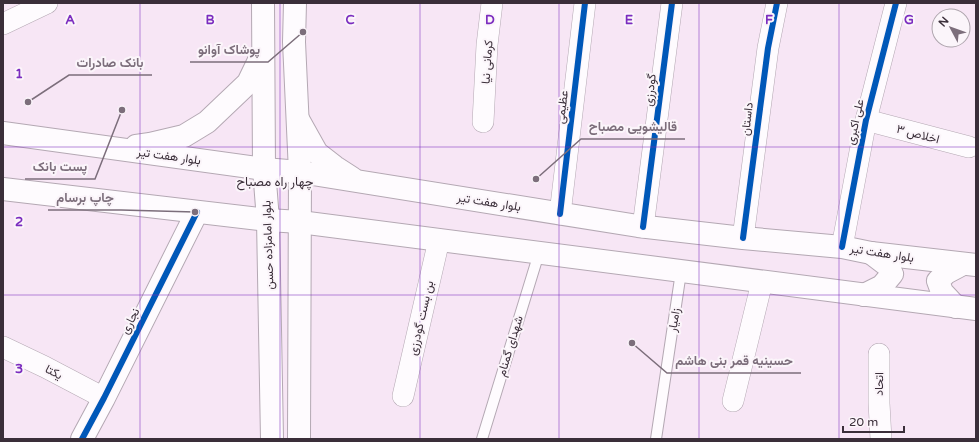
<svg xmlns="http://www.w3.org/2000/svg" width="979" height="442" font-family="'Varela Round',Vazirmatn,sans-serif">
<style>
.lines{fill:none;stroke-linecap:round;stroke-linejoin:round}
.lane-casing{stroke:#b4a8b3;stroke-width:12}
.street-casing{stroke:#b4a8b3;stroke-width:22}
.secondary-casing{stroke:#b4a8b3;stroke-width:24}
.primary-casing{stroke:#b4a8b3;stroke-width:24}
.lane{stroke:#fefbfe;stroke-width:10}
.street{stroke:#fefbfe;stroke-width:21}
.secondary{stroke:#fefbfe;stroke-width:22}
.primary{stroke:#fefbfe;stroke-width:22}
.cycleway-casing{stroke:#fbf5fa;stroke-width:8}
.cycleway{stroke:#0057b8;stroke-width:6}
.grid{fill:none;stroke:#7b2cbf;stroke-width:1;stroke-opacity:0.55}
.labels{text-anchor:middle;dominant-baseline:central;stroke-width:4;stroke-linejoin:round;paint-order:stroke}
.street-label{font-size:12px;fill:#3a2e39;stroke:#fbf5fa}
.neighbourhood-label{font-size:13px;fill:#3a2e39;stroke:#fbf5fa}
.grid-label{font-size:13px;text-anchor:middle;font-weight:bold;fill:#7b2cbf;stroke:#fbf5fa;stroke-width:4;stroke-linejoin:round;paint-order:stroke}
.leader{fill:none;stroke:#7c6e7b;stroke-width:1.5}
.callout-dot{fill:#7c6e7b;stroke:#fbf5fa;stroke-width:1.5}
.callout-label{font-size:13px;text-anchor:middle;font-weight:bold;fill:#7c6e7b;stroke:#fbf5fa;stroke-width:4;stroke-linejoin:round;paint-order:stroke}
</style>
<rect width="100%" height="100%" fill="#f7e6f5"/>
<g class="lines">
<g class="lane-casing">
<g id="lane">
<path d="M 482,439 L 539,253"/>
<path d="M 656,439 L 681,272"/>
</g>
</g>
<g class="street-casing">
<g id="street">
<path d="M 3,24 L 47,3"/>
<path d="M 866,120 L 969,147"/>
<path d="M 483,122 L 487,45 L 492,3"/>
<path d="M 560,214 L 585,3"/>
<path d="M 643,227 L 672,3"/>
<path d="M 743,238 L 768,48 L 777,3"/>
<path d="M 842,247 L 866,120 L 896,3"/>
<path d="M 3,347 L 45,367 L 104,398"/>
<path d="M 879,354 L 879,403 L 881,439"/>
<path d="M 403,396 L 439,240"/>
<path d="M 733,401 L 762,282"/>
</g>
</g>
<g class="secondary-casing">
<g id="secondary">
<path d="M 263,3 L 264,169 L 268,220 L 272,439"/>
<path d="M 295,3 L 294,42 L 300,172 L 299,439"/>
<path d="M 82,439 L 104,398 L 197,212"/>
</g>
</g>
<g class="primary-casing">
<g id="primary">
<path d="M 298,119 L 317,153 L 335,167 L 352,178"/>
<path d="M 3,133 L 264,169 L 300,172 L 638,226 L 743,238 L 842,247 L 871,253 L 976,265"/>
<path d="M 136,146 L 150,144 L 184,136 L 207,122 L 248,83 L 263,52"/>
<path d="M 3,189 L 268,220 L 300,222 L 976,309"/>
<path d="M 864,295 L 882,286 L 892,274 L 888,266 L 871,253"/>
<path d="M 956,307 L 942,292 L 938,281 L 946,273 L 963,264"/>
</g>
</g>
<use href="#lane" class="lane"/>
<use href="#street" class="street"/>
<use href="#secondary" class="secondary"/>
<use href="#primary" class="primary"/>
<g class="cycleway-casing">
<g id="cycleway">
<path d="M 560,214 L 585,3"/>
<path d="M 643,227 L 672,3"/>
<path d="M 743,238 L 768,48 L 777,3"/>
<path d="M 842,247 L 866,120 L 896,3"/>
<path d="M 82,439 L 104,398 L 197,212"/>
</g>
</g>
<use href="#cycleway" class="cycleway"/>
</g>
<path class="grid" d="M 140,3 L 140,439M 280,3 L 280,439M 420,3 L 420,439M 559,3 L 559,439M 699,3 L 699,439M 839,3 L 839,439M 3,147 L 976,147M 3,295 L 976,295"/>
<g class="labels">
<g class="street-label">
<text transform="translate(487 62) rotate(-86)">کرمانی نیا</text>
<text transform="translate(650 90) rotate(-83)">گودرزی</text>
<text transform="translate(562 107) rotate(-83)">عظیمی</text>
<text transform="translate(747 119) rotate(-83)">داستان</text>
<text transform="translate(855 122) rotate(-78)">علی اکبری</text>
<text transform="translate(918 134) rotate(15)">اخلاص ۳</text>
<text transform="translate(169 156) rotate(8)">بلوار هفت تیر</text>
<text transform="translate(489 202) rotate(9)">بلوار هفت تیر</text>
<text transform="translate(268 245) rotate(-92)">بلوار امامزاده حسن</text>
<text transform="translate(882 253) rotate(9)">بلوار هفت تیر</text>
<text transform="translate(421 318) rotate(-77)">بن بست گودرزی</text>
<text transform="translate(674 320) rotate(-81)">زامیار</text>
<text transform="translate(130 321) rotate(-63)">نجاری</text>
<text transform="translate(510 346) rotate(-73)">شهدای گمنام</text>
<text transform="translate(54 372) rotate(28)">یکتا</text>
<text transform="translate(879 384) rotate(-89)">اتحاد</text>
</g>
<g class="neighbourhood-label">
<text x="275" y="182">چهار راه مصباح</text>
</g>
</g>
<g class="grid-label">
<text x="70" y="24">A</text>
<text x="210" y="24">B</text>
<text x="350" y="24">C</text>
<text x="490" y="24">D</text>
<text x="629" y="24">E</text>
<text x="769" y="24">F</text>
<text x="909" y="24">G</text>
<text x="19" y="78">1</text>
<text x="19" y="226">2</text>
<text x="19" y="373">3</text>
</g>
<path class="leader" d="M303 32L268 62H190M28 102L69 75H152M536 179L581 139H685M122 110L95 179H25M195 212L121 210H48M632 343L667 373H801"/>
<g class="callout-dot">
<circle cx="303" cy="32" r="4"/>
<circle cx="28" cy="102" r="4"/>
<circle cx="536" cy="179" r="4"/>
<circle cx="122" cy="110" r="4"/>
<circle cx="195" cy="212" r="4"/>
<circle cx="632" cy="343" r="4"/>
</g>
<g class="callout-label">
<text x="229" y="54">پوشاک آوانو</text>
<text x="110" y="67">بانک صادرات</text>
<text x="633" y="131">قالیشویی مصباح</text>
<text x="60" y="171">پست بانک</text>
<text x="85" y="202">چاپ برسام</text>
<text x="734" y="365">حسینیه قمر بنی هاشم</text>
</g>
<rect width="979" height="442" fill="none" stroke="#3a2e39" stroke-width="8"/>
<g transform="translate(951 28) rotate(311)"><circle r="19" fill="#fbf5fa" stroke="#aea5ad"/>
<path d="M0-3L7 15L0 10L-7 15Z" fill="#7c6e7b"/>
<text y="-6" font-size="11" font-weight="bold" text-anchor="middle" fill="#3a2e39">N</text>
</g>
<path d="M843 426v6h61v-6" fill="none" stroke="#3a2e39" stroke-width="2"/>
<text x="849" y="426" font-size="12" fill="#3a2e39" stroke="#fbf5fa" stroke-width="3" paint-order="stroke">20 m</text>
</svg>
